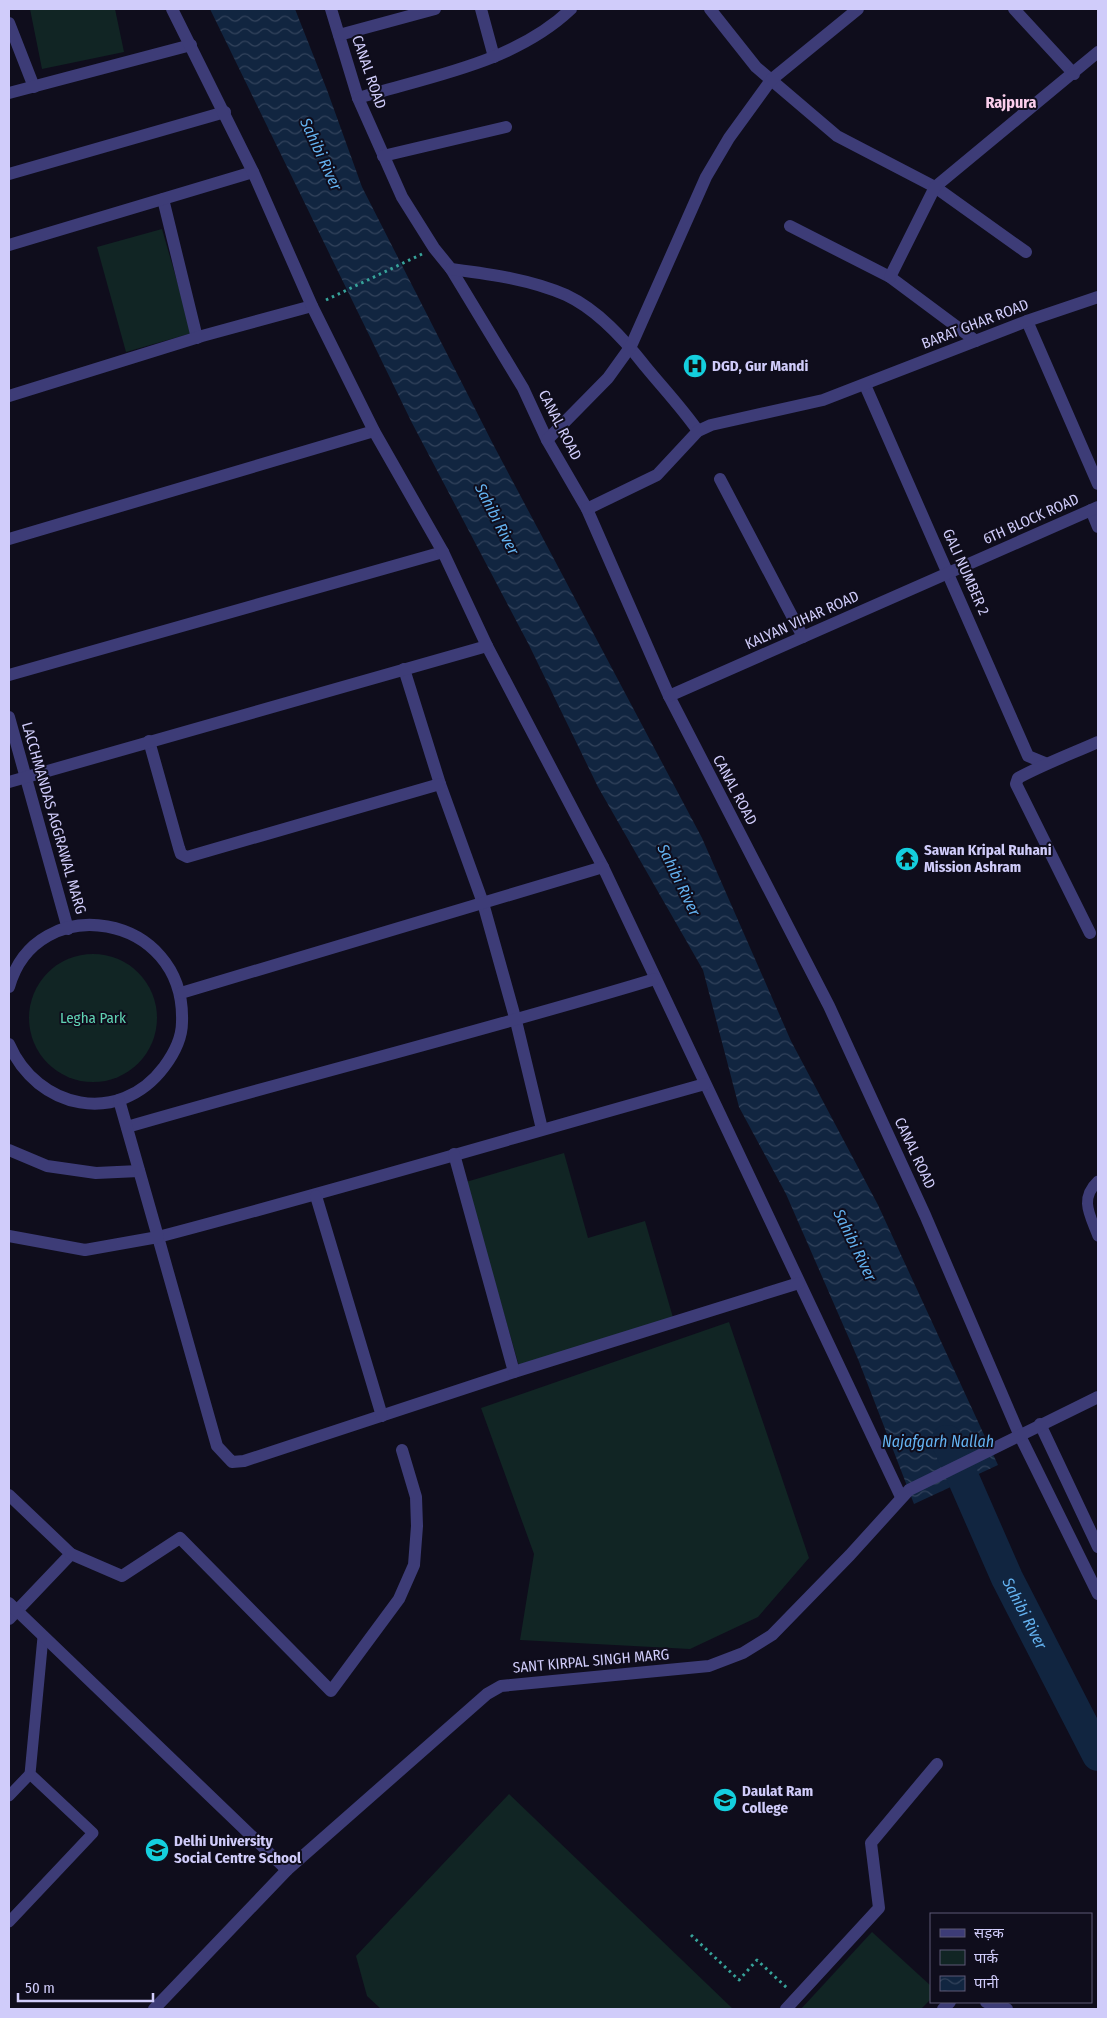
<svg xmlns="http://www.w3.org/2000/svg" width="1107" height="2018" font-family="'Fira Sans Condensed','Noto Sans Devanagari',sans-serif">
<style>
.green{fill:#112524}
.water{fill:url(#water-waves)}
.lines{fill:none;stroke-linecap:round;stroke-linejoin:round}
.river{stroke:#112540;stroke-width:32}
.path{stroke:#37a39a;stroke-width:3;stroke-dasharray:2.5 4;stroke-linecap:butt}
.service{stroke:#3d3c77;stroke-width:11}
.minor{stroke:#3d3c77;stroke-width:12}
.tertiary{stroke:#3d3c77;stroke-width:12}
.labels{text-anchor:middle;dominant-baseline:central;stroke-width:4;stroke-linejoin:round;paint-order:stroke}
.street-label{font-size:15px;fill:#d0ccfa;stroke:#0f0d1c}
.poi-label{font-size:15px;font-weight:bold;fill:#d0ccfa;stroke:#0f0d1c;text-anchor:start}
.park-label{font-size:15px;fill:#60d3b3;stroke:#0f0d1c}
.neighbourhood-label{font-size:16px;font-weight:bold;fill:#fbceec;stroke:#0f0d1c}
.water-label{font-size:16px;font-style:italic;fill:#64b3f1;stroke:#0f0d1c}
</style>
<defs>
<pattern id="water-waves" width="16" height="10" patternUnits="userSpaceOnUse" patternTransform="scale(1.25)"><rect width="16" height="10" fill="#112540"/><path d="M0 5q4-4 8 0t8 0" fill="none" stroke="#33435c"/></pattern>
</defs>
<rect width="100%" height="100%" fill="#0f0d1c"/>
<g class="green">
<path d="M 30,9 L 115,9 L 124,52 L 42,69 Z"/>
<path d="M 162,229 L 192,333 L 126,352 L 97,247 Z"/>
<circle cx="93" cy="1018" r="64"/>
<path d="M 564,1153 L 588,1238 L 645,1221 L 674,1321 L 519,1366 L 466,1182 Z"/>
<path d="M 729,1322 L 809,1558 L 758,1617 L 690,1649 L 520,1640 L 534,1554 L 481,1408 Z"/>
<path d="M 509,1794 L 733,2009 L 381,2009 L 367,1996 L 356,1956 Z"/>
<path d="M 872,1932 L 931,1986 L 931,1999 L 921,2009 L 801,2009 Z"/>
</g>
<path class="water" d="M 210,9 L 295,9 L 327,90 L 362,187 L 494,446 L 702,838 L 791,1041 L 878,1205 L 998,1465 L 914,1504 L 858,1359 L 786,1194 L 739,1107 L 703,970 L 598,787 L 529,645 L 412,423 Z"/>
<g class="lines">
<path class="river" id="s1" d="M 947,1441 L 1007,1578 L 1098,1755"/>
<g class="path">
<path d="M 326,300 L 422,254"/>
<path d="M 691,1935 L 739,1980 L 757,1960 L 787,1988"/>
</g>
<g class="service">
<path d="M 1098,1181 C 1079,1199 1090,1215 1098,1236"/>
<path d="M 9,1796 L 30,1774"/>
<path d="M 9,1922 L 93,1833 L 30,1774 L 43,1637"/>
</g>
<g class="minor">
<path d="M 331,9 L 358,98 L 402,197 L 434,248 L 451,269 L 523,388 L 547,440 L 587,509 L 669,696 L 829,1006 L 925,1215 L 1019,1434 L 1098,1594"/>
<path d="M 481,9 L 494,57"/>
<path d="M 710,9 L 756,67 L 837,136 L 935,187 L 1026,252"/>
<path d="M 1014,9 L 1074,74"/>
<path d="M 9,23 L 34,87"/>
<path d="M 339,35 L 435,9"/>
<path d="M 9,93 L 191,45"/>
<path d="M 358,98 C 431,76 514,63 571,9"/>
<path d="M 383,156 L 506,127"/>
<path d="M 9,174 L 225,112"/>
<path d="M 163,199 L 197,338"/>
<path d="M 790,226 L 890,277 L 976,341"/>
<path d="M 9,245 L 253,172"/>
<path d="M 451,269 C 489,274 530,279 566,295 C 598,310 624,339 645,366 C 663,388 682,408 698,431"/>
<path d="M 890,277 L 935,187 L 1098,52"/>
<path d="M 1027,321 L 1098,484"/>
<path d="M 865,385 L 1028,756 L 1045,763"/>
<path d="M 9,396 L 202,336 L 312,306"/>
<path d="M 547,440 L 608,378 L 631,346 L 706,177 L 729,138 L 771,80 L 858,9"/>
<path d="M 720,479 L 803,637"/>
<path d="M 587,509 L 657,475 L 698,431 L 711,425 L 823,400 L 1027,321 L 1098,297"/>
<path d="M 1091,510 L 1098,527"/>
<path d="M 9,539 L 374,431"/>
<path d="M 487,646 L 603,867"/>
<path d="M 404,669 L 440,784 L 483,903 L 516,1021 L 542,1129"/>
<path d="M 9,675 L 443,552"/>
<path d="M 669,696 L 1098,507"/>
<path d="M 9,717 L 68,929"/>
<path d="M 149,741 L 179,848 L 181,854 L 187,857 L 440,784"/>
<path d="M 9,782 L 487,646 L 443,552 L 374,431 L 312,306 L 253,172 L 172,9"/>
<path d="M 1090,933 L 1016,784 L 1018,778 C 1044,764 1071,754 1098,742"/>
<path d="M 9,987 C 36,889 186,912 182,1022 C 182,1038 173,1055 164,1067 C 119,1127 37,1109 9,1044"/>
<path d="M 181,993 L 603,867 L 901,1497"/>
<path d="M 705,1084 C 522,1135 341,1189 158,1237 L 217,1446 L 232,1462 L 244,1461 L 514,1372 L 799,1283"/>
<path d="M 127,1127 C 303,1076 480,1032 655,979"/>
<path d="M 9,1150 L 47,1166 L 96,1173 L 139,1171"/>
<path d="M 454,1154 L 514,1372"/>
<path d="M 316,1196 L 382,1416"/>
<path d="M 9,1236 L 85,1250 L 158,1237 L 119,1100"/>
<path d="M 1040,1424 L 1098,1547"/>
<path d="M 9,1495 L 71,1554 L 9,1619"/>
<path d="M 71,1554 L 122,1576 L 180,1538 L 331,1691 L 399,1599 L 414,1565 L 417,1526 L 416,1497 L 402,1450"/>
<path d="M 9,1603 L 287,1870"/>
<path d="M 986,2002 L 1007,2009"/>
<path d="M 786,2009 L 879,1908 L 871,1843 L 937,1764"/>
<path d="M 943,2009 L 950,2002"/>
</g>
<path class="tertiary" d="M 154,2009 L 287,1870 L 487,1694 L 501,1686 L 709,1666 L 743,1653 L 772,1635 L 850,1555 L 909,1490 L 1098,1397"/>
</g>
<defs>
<g id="hospital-disc" transform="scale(1.25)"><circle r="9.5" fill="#14cfde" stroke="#0f0d1c"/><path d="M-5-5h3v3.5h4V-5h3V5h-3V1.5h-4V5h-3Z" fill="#111"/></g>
<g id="temple-disc" transform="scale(1.25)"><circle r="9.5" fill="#14cfde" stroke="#0f0d1c"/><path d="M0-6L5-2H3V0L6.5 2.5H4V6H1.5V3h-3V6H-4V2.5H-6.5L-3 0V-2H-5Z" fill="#111"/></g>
<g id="university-disc" transform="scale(1.25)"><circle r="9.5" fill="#14cfde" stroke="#0f0d1c"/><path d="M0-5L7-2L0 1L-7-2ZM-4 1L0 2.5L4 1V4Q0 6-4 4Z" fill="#111"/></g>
<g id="school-disc" transform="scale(1.25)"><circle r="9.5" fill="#14cfde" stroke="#0f0d1c"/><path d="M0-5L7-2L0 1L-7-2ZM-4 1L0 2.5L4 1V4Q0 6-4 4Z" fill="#111"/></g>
</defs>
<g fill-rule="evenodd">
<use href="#hospital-disc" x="695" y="366"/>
<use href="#temple-disc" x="907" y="859"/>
<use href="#university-disc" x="725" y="1800"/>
<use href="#school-disc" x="157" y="1850"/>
</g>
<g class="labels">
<g class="street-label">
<text transform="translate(369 72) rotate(71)">CANAL ROAD</text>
<text transform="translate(975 324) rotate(-21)">BARAT GHAR ROAD</text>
<text transform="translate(560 425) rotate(63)">CANAL ROAD</text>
<text transform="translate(1031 519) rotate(-24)">6TH BLOCK ROAD</text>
<text transform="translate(966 572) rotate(66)">GALI NUMBER 2</text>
<text transform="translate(802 620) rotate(-24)">KALYAN VIHAR ROAD</text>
<text transform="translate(735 790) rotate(62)">CANAL ROAD</text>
<text transform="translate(54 818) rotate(74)">LACCHMANDAS AGGRAWAL MARG</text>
<text transform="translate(915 1153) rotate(65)">CANAL ROAD</text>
<text transform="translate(591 1661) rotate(-5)">SANT KIRPAL SINGH MARG</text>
</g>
<g class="poi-label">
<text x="712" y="366">DGD, Gur Mandi</text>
<text x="924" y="850">Sawan Kripal Ruhani<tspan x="924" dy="17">Mission Ashram</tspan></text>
<text x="742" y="1791">Daulat Ram<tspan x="742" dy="17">College</tspan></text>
<text x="174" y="1841">Delhi University<tspan x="174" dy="17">Social Centre School</tspan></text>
</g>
<g class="park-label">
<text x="93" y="1018">Legha Park</text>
</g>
<g class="neighbourhood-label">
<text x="1011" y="102">Rajpura</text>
</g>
<g class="water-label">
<text transform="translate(321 154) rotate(65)">Sahibi River</text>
<text transform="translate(497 519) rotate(63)">Sahibi River</text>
<text transform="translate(679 880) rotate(64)">Sahibi River</text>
<text transform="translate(855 1245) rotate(64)">Sahibi River</text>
<text x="938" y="1441">Najafgarh Nallah</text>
<text stroke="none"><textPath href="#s1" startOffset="189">Sahibi River</textPath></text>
</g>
</g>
<rect width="1107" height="2018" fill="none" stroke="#d0ccfa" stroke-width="20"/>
<rect x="930" y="1913" width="162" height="90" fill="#0f0d1c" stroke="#5c5975"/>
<rect x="940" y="1929" width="25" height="8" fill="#3d3c77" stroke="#5c5975"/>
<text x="974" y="1938" font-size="15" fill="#d0ccfa">सड़क</text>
<rect x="940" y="1950" width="25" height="15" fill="#112524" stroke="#5c5975"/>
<text x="974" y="1963" font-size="15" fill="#d0ccfa">पार्क</text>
<rect x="940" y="1976" width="25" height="15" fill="url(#water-waves)" stroke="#5c5975"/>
<text x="974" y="1988" font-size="15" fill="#d0ccfa">पानी</text>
<path d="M18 1993v8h135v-8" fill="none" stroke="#d0ccfa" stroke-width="2.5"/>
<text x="25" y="1993" font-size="15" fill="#d0ccfa" stroke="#0f0d1c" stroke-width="4" paint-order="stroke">50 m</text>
</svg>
